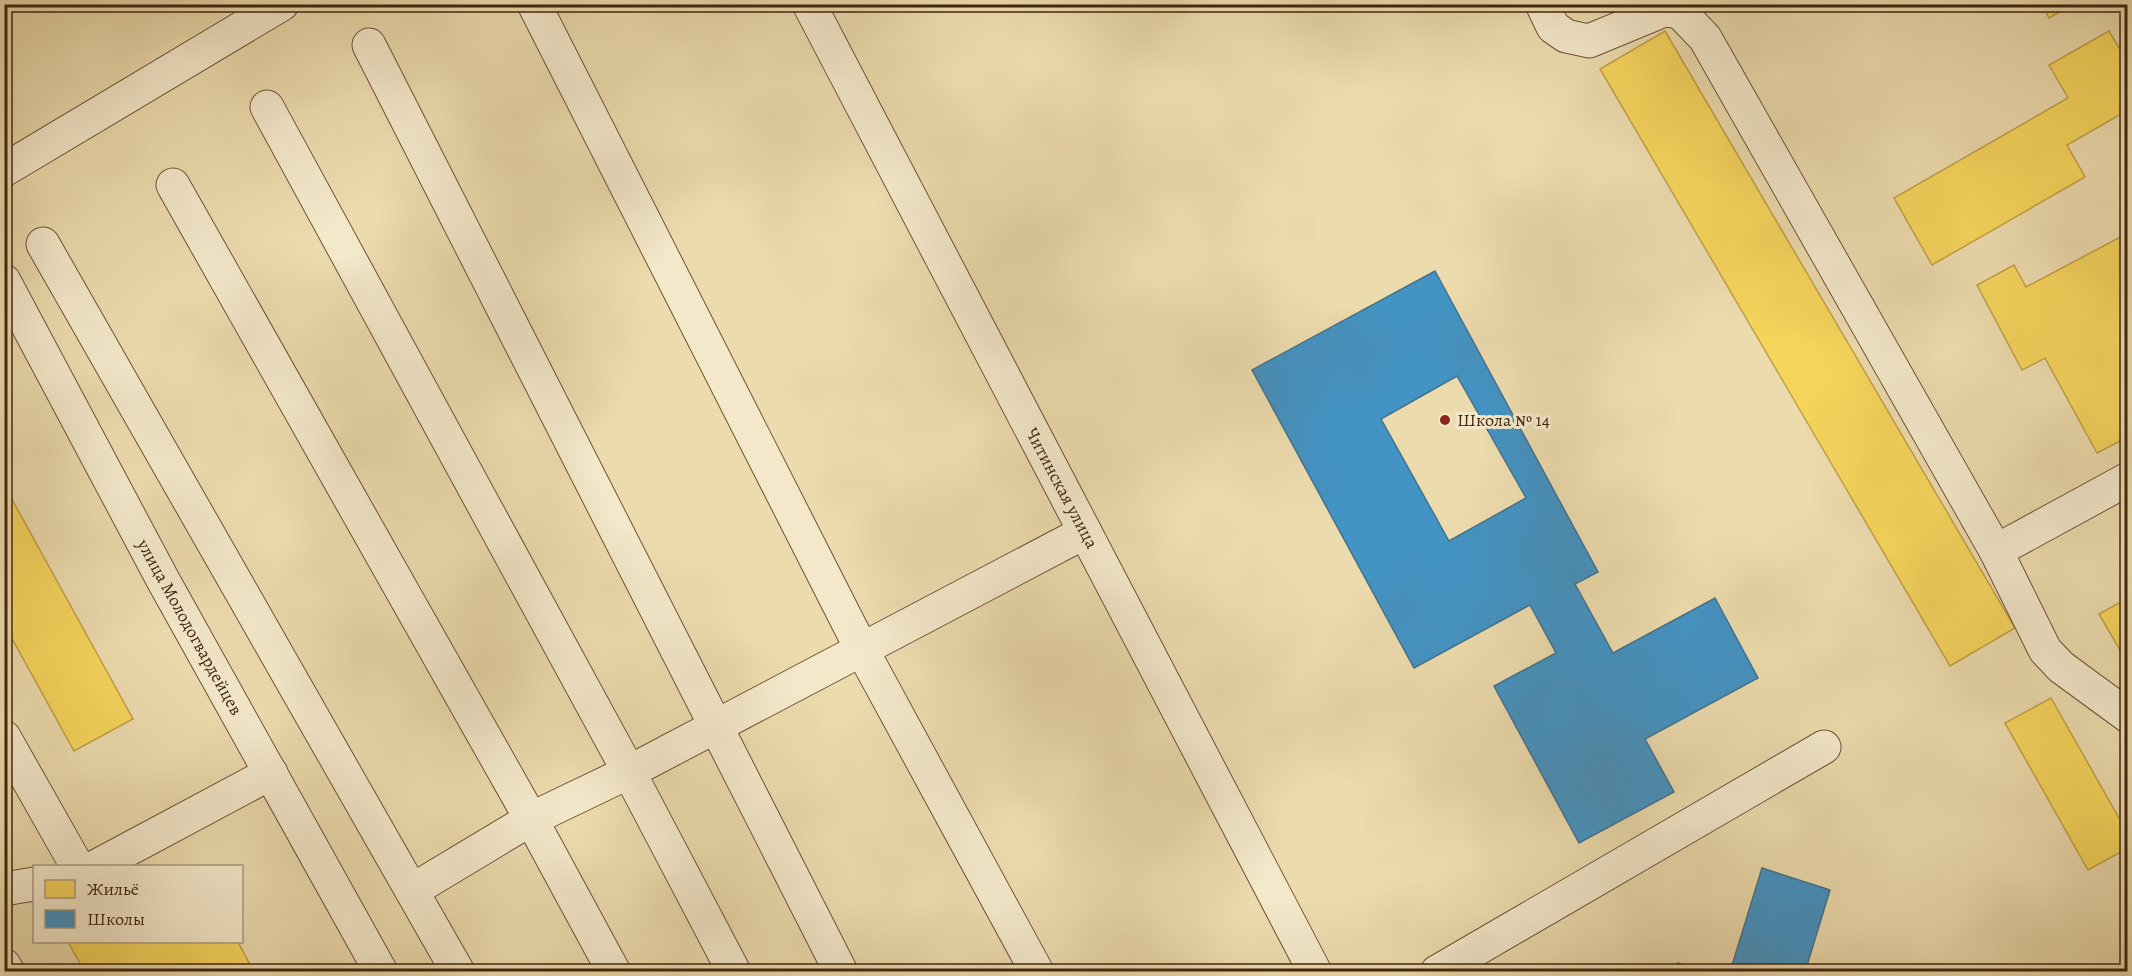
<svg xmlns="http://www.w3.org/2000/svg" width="2132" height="976" font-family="Alegreya,serif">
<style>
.homes{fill:#f6d55c;stroke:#c0a045;stroke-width:1.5}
.schools{fill:#4393c3;stroke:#42728d;stroke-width:1.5;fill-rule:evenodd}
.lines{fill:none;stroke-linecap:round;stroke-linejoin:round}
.minor-casing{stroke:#6c5336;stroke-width:35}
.minor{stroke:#f3e8ca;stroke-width:33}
.poi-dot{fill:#8f2418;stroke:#f3e8ca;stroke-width:2}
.labels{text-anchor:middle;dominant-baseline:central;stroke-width:6;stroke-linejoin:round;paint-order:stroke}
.poi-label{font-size:18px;fill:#41260e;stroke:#f3e8ca;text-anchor:start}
.street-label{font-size:18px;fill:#41260e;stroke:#f3e8ca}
</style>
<rect width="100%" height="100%" fill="#ecdbad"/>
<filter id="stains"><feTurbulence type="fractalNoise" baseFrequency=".00333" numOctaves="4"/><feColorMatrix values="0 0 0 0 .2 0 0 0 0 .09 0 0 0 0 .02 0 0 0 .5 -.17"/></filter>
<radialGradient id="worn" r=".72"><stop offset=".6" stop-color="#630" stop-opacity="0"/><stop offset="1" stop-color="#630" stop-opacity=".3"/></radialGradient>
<g class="homes">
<path d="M 2042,4 L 2074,4 L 2049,18 Z"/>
<path d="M 1665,31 L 2015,628 L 1950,666 L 1600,69 Z"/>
<path d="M 2109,31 L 2128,63 L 2128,110 L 2067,145 L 2085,177 L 1932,265 L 1894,198 L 2068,98 L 2049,65 Z"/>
<path d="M 2128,233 L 2128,437 L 2097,453 L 2045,358 L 2022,370 L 1977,285 L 2014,265 L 2026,287 Z"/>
<path d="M 4,485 L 133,719 L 74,751 L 4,624 Z"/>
<path d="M 2128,598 L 2128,664 L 2099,614 Z"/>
<path d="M 2051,698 L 2128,834 L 2128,848 L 2088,870 L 2005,723 Z"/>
<path d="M 68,942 L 238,942 L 254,972 L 85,972 Z"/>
</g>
<g class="schools">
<path d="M 1435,271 L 1598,572 L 1575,584 L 1613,653 L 1715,598 L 1758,678 L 1645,739 L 1674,792 L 1579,843 L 1494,686 L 1556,653 L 1530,605 L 1414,668 L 1252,370 ZM 1457,376 L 1526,498 L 1449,541 L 1381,419 Z"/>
<path d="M 1762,868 L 1830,890 L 1805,972 L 1730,972 Z"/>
<path d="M 1678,963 L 1703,972 L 1675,972 Z"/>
</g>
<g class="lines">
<g class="minor-casing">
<g id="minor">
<path d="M 534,4 L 862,650 L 1037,972"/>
<path d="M 809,4 L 1315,972"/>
<path d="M 1542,4 L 1553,27 L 1566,36 L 1589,41 L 1664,10 L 1680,12 L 1705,38 L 1996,551 L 2045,650 L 2061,667 L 2128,716"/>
<path d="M 369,45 L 841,972"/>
<path d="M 267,107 L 629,772 L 734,972"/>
<path d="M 4,170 L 282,4"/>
<path d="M 173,185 L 531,819 L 614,972"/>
<path d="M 43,244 L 458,972"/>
<path d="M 4,281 L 163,580 L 381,972"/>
<path d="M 1996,551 L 2128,479"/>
<path d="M 4,737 L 77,866"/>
<path d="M 97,866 L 271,773"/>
<path d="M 4,889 L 34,884"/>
<path d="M 413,890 L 531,819 L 629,772 L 1085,532"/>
<path d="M 4,965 L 8,972"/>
<path d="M 1437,972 L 1824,747"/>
</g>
</g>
<use href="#minor" class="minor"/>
</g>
<circle class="poi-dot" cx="1445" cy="420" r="6"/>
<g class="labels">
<g class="poi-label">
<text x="1457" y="420">Школа № 14</text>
</g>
<g class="street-label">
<text transform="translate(1062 488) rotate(62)">Читинская улица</text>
<text transform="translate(190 627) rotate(61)">улица Молодогвардейцев</text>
</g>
</g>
<rect width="2132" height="976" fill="none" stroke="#ecdbad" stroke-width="24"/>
<rect x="6" y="6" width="2120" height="964" fill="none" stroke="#41260e" stroke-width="3"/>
<rect x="12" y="12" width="2108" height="952" fill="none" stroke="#41260e" stroke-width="1.5"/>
<rect x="33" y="865" width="210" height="78" fill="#f3e8ca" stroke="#ac9a7f" stroke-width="1.5"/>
<rect x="45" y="880" width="30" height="18" fill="#f6d55c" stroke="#ac9a7f" stroke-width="1.5"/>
<text x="87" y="895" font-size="18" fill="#41260e">Жильё</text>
<rect x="45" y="910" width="30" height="18" fill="#4393c3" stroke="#ac9a7f" stroke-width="1.5"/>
<text x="87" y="925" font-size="18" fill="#41260e">Школы</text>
<rect width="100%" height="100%" filter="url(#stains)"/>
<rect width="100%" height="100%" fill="url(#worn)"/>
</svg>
